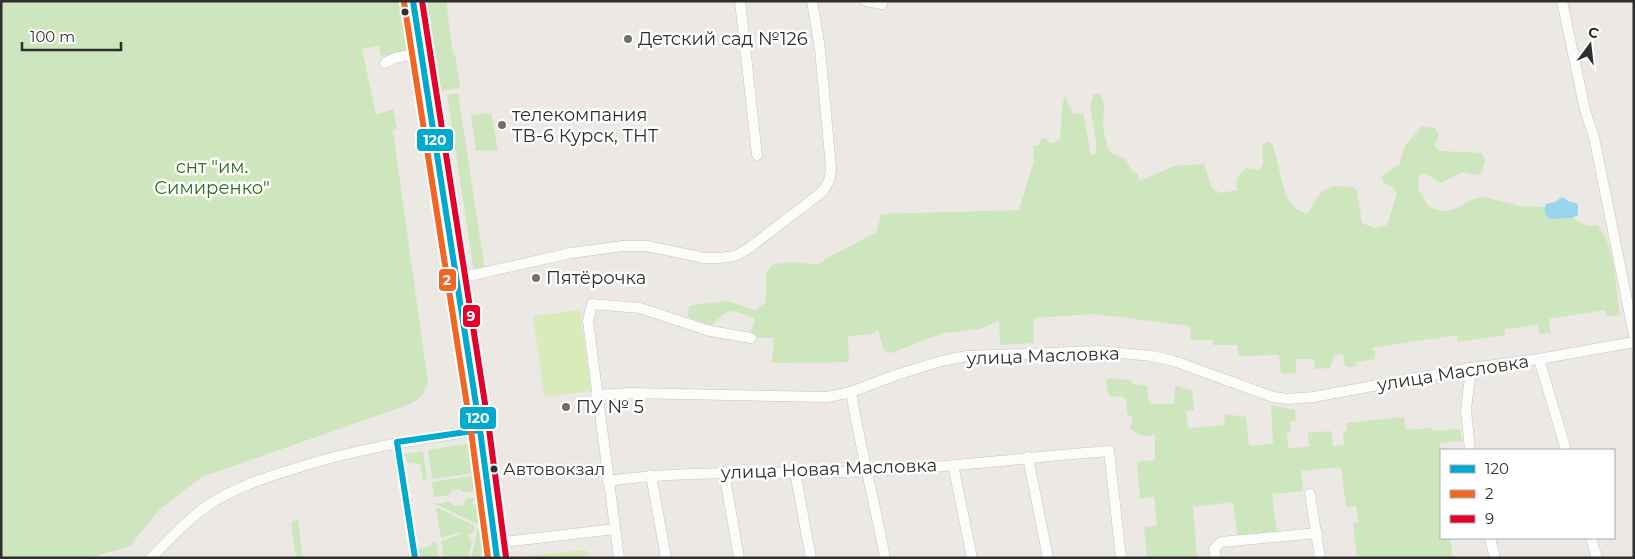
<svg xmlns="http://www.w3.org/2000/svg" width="1635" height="559" font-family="Montserrat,sans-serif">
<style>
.green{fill:#cee6be}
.pitch{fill:#d9eabb}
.water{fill:#99d6ec}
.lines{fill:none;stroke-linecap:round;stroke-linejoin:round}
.minor-casing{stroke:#c5c4c5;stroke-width:11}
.major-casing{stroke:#c6c5c4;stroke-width:14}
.minor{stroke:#fcfcfb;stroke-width:10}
.major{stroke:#e8e4d6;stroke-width:12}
.bus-1-casing{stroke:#fff;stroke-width:10}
.bus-2-casing{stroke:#fff;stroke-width:10}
.bus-3-casing{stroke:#fff;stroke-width:10}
.bus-1{stroke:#00a9ce;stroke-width:6}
.bus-2{stroke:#f26522;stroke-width:6}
.bus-3{stroke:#e4002b;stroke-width:6}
.bus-dot{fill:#2e2e2e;stroke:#fff;stroke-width:2}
.poi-dot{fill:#706f6e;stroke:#fff;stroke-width:2}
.labels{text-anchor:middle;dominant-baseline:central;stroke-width:5;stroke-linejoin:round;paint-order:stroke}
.bus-label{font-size:17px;fill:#2e2e2e;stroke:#fff;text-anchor:start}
.poi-label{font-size:18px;fill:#2e2e2e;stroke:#fff;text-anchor:start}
.park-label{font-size:18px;fill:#2c6e1b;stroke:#fff}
.street-label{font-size:18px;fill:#2e2e2e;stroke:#fff}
.line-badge{stroke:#fff;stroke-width:2}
.badge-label{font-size:14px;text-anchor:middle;font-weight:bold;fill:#fff}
</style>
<rect width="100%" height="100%" fill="#ece8e4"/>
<g class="green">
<path d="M 1,1 L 400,1 C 398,20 405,21 410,35 C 412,40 411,47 411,52 L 381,56 L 379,46 L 362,49 L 376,115 L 393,109 L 397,128 L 393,131 L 428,383 L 422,396 L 410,404 L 202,477 L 160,509 L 130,546 L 90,558 L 1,558 Z"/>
<path d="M 423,1 L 446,1 L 453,55 L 455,55 L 460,88 L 442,91 L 434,88 L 426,41 Z"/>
<path d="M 458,93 L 485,271 L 474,272 L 447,95 Z"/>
<path d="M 1100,93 L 1104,106 L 1103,128 L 1108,148 L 1112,154 L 1125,158 L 1132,171 L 1138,174 L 1139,181 L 1175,166 L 1204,164 L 1212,188 L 1221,193 L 1237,190 C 1235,179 1238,176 1246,168 L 1259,170 L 1263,164 L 1262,146 L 1267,141 L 1273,145 L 1286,197 L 1298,210 L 1307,214 C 1318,197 1320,186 1342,186 C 1349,186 1351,186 1357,190 L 1362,223 L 1374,228 L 1387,225 L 1397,194 L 1394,188 L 1383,182 L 1382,176 L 1399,165 L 1405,146 L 1422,126 L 1435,128 L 1439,134 L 1435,146 L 1440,151 L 1482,153 L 1485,160 L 1482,173 L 1476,175 L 1463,172 L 1440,183 L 1425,173 L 1419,176 L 1418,189 L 1429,207 C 1434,209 1440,212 1445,211 C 1459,210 1470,197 1483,197 L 1521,206 L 1545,207 L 1545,214 L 1550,219 L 1572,218 L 1588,226 L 1597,225 C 1615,242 1616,291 1620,315 L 1607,316 L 1605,310 L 1549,319 L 1551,333 L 1540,334 L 1538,325 L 1505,329 L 1505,335 L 1458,342 L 1457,335 L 1371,348 L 1375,352 L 1375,359 L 1357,362 L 1356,366 L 1347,367 L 1344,363 L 1343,354 L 1334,355 L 1330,368 L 1315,369 L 1314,359 L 1296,359 L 1296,373 L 1281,374 L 1279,355 L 1239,356 L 1237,345 L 1213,345 L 1213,340 L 1191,340 L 1190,326 L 1095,314 L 1033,318 L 1034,343 L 1000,345 L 999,321 L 979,329 L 943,333 L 891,353 L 884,351 L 878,330 L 873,334 L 848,336 L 849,362 L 772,363 L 774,338 L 756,338 L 750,331 L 755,323 L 754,318 C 731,309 730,307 712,325 L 703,324 L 687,316 L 689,307 L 693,305 L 727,301 L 755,310 L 766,302 L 766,274 L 773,264 L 797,262 L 817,265 L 829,257 L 877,232 L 881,214 L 1019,210 L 1034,161 L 1033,146 L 1038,145 L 1043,137 L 1051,143 L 1060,140 C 1062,126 1060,108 1065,96 L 1073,114 L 1083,113 L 1091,156 L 1096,153 L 1096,140 L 1090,108 L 1093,95 Z"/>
<path d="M 491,113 L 498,150 L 476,151 L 471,115 Z"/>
<path d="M 1110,378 L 1130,380 L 1133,384 L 1147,386 L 1148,400 L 1151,404 L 1174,404 L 1175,386 L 1192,390 L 1194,410 L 1186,411 L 1188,428 L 1225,425 L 1224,414 L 1246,417 L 1249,446 L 1273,444 L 1271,405 L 1295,410 L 1296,421 L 1290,422 L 1291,432 L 1287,433 L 1288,448 L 1309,447 L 1308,433 L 1331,431 L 1333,446 L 1344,445 L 1343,431 L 1347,431 L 1346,423 L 1404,417 L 1406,430 L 1431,428 L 1432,431 L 1460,429 L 1462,441 L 1440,443 L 1441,538 L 1450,538 L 1453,558 L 1357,558 L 1353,523 L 1358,522 L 1356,506 L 1346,507 L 1341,467 L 1301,471 L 1303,491 L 1272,494 L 1277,534 L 1238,538 L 1233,502 L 1193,507 L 1197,557 L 1147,558 L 1144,527 L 1157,525 L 1154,497 L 1140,499 L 1137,462 L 1155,460 L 1155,434 L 1149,437 L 1136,433 L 1130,429 L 1133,417 L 1127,414 L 1126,399 L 1122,396 L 1110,397 L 1108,393 L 1106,380 Z"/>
<path d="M 466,444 L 470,447 L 473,473 L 432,479 L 428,450 Z"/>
<path d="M 423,451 L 427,479 L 423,480 L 420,464 L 408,463 L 404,454 Z"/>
<path d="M 473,476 L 475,491 L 464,493 L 460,489 L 452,490 L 449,495 L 434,497 L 432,482 Z"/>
<path d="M 475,498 L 475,500 L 472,501 L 473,506 L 476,505 L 479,525 L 435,504 L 449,501 L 454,506 L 463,505 L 466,499 Z"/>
<path d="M 436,507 L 475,526 L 474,532 L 468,534 L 470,540 L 473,539 L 468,558 L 444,558 L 441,541 L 461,534 L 460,532 L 441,538 Z"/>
<path d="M 298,520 L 303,558 L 296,558 L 291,524 L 293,521 Z"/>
<path d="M 478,527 L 480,529 L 484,550 L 479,557 L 471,558 Z"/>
<path d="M 436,542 L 439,558 L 418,558 L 417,552 L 420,548 L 432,545 L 432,543 Z"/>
</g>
<g class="pitch">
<path d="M 580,310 L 591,391 L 544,397 L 533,316 Z"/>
<path d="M 585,550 L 589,553 L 589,558 L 530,558 L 534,555 Z"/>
</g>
<path class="water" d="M 1562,197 L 1570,202 L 1576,203 L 1578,205 L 1578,215 L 1572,218 L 1550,219 C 1544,215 1543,210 1546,204 L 1555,202 Z"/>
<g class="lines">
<g class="minor-casing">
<g id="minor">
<path d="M 740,1 L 757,155"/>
<path d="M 866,1 L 882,4"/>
<path d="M 1562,1 L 1585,110 L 1594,137 L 1634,335"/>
<path d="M 385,63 L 395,58 L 421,53"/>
<path d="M 455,279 L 571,253 L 623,246 L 647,246 L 704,258 L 719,258 L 735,256 L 749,248 L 822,192 C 829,184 830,178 831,168 L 820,49 L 812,1"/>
<path d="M 1539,359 L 1566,450"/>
<path d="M 851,392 C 860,448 875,502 885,558"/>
<path d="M 596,395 L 630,393 L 827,397 L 851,392 L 896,375 L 941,361 L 967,356 L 1100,351 L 1152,356 L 1174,361 L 1273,397 L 1288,399 L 1313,397 L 1471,368 L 1539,359 L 1634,342"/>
<path d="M 1470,450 L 1466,410 L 1471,368"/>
<path d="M 1028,457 L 1048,558"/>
<path d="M 953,465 L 972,558"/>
<path d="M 724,472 L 739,558"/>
<path d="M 795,472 L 811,558"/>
<path d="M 651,475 L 666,558"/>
<path d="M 608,481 C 695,469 780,475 866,471 C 947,468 1028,457 1109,451 L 1121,558"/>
<path d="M 1310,494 L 1320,558"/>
<path d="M 1490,538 L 1495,558"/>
<path d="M 1591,538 L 1597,558"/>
<path d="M 495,543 L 615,529"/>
<path d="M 151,558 C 169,539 188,519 210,504 C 234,488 263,478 290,470 C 354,449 413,440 480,430"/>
<path d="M 619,558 L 588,321 L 592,304 L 640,308 L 710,331 L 751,338"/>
<path d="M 1216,558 L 1214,549 L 1221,542 L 1317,533"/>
</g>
</g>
<g class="major-casing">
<path id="major" d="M 413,1 L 480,430 L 497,558"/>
</g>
<use href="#minor" class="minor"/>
<use href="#major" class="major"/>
<g class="bus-1-casing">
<g id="bus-1">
<path d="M 413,1 L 480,430 L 497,558"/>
<path d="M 415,558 L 397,442 L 480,430"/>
</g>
</g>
<g class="bus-2-casing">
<path id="bus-2" d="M 404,2 L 471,431 L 488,558"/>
</g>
<g class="bus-3-casing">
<path id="bus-3" d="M 422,1 L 489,429 L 506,557"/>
</g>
<use href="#bus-1" class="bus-1"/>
<use href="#bus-2" class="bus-2"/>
<use href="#bus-3" class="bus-3"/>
</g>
<g class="bus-dot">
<circle cx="405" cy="12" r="4.5"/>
<circle cx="494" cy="469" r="4.5"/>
</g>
<g class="poi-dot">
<circle cx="628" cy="39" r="5"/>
<circle cx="502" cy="125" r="5"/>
<circle cx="536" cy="278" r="5"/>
<circle cx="566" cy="407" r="5"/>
</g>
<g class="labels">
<g class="bus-label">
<text x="503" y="469">Автовокзал</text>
</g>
<g class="poi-label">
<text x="638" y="39">Детский сад №126</text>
<text x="512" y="115">телекомпания<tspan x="512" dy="21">ТВ-6 Курск, ТНТ</tspan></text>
<text x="546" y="278">Пятёрочка</text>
<text x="576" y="407">ПУ № 5</text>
</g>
<g class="park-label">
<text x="212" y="167">снт "им.<tspan x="212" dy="21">Симиренко"</tspan></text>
</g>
<g class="street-label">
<text transform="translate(1043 356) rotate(-2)">улица Масловка</text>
<text transform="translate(1453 373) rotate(-9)">улица Масловка</text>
<text transform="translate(829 469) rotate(-2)">улица Новая Масловка</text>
</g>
</g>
<g class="line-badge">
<rect x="416" y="128" width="38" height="24" rx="5" fill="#00a9ce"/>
<rect x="438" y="268" width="19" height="24" rx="5" fill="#f26522"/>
<rect x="462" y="304" width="19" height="24" rx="5" fill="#e4002b"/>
<rect x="459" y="406" width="38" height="24" rx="5" fill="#00a9ce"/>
</g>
<g class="badge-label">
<text x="435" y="145">120</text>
<text x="447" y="285">2</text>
<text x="471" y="321">9</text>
<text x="478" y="423">120</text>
</g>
<rect width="1635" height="559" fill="none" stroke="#2e2e2e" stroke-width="5"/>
<rect x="1440" y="449" width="175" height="90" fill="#ffffff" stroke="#ababab"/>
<rect x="1450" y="465" width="25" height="8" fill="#00a9ce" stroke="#ababab"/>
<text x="1485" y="474" font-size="15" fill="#2e2e2e">120</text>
<rect x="1450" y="490" width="25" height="8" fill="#f26522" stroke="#ababab"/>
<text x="1485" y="499" font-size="15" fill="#2e2e2e">2</text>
<rect x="1450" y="515" width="25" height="8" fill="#e4002b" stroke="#ababab"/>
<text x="1485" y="524" font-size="15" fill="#2e2e2e">9</text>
<g transform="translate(1590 45) rotate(15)" stroke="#ffffff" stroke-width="4" paint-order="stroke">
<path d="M0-4L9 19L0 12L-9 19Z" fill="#2e2e2e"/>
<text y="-8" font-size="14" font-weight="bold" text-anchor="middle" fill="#2e2e2e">С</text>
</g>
<path d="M22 42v8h99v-8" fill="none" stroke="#2e2e2e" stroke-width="2.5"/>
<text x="30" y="42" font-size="15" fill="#2e2e2e" stroke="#ffffff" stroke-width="4" paint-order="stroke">100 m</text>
</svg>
